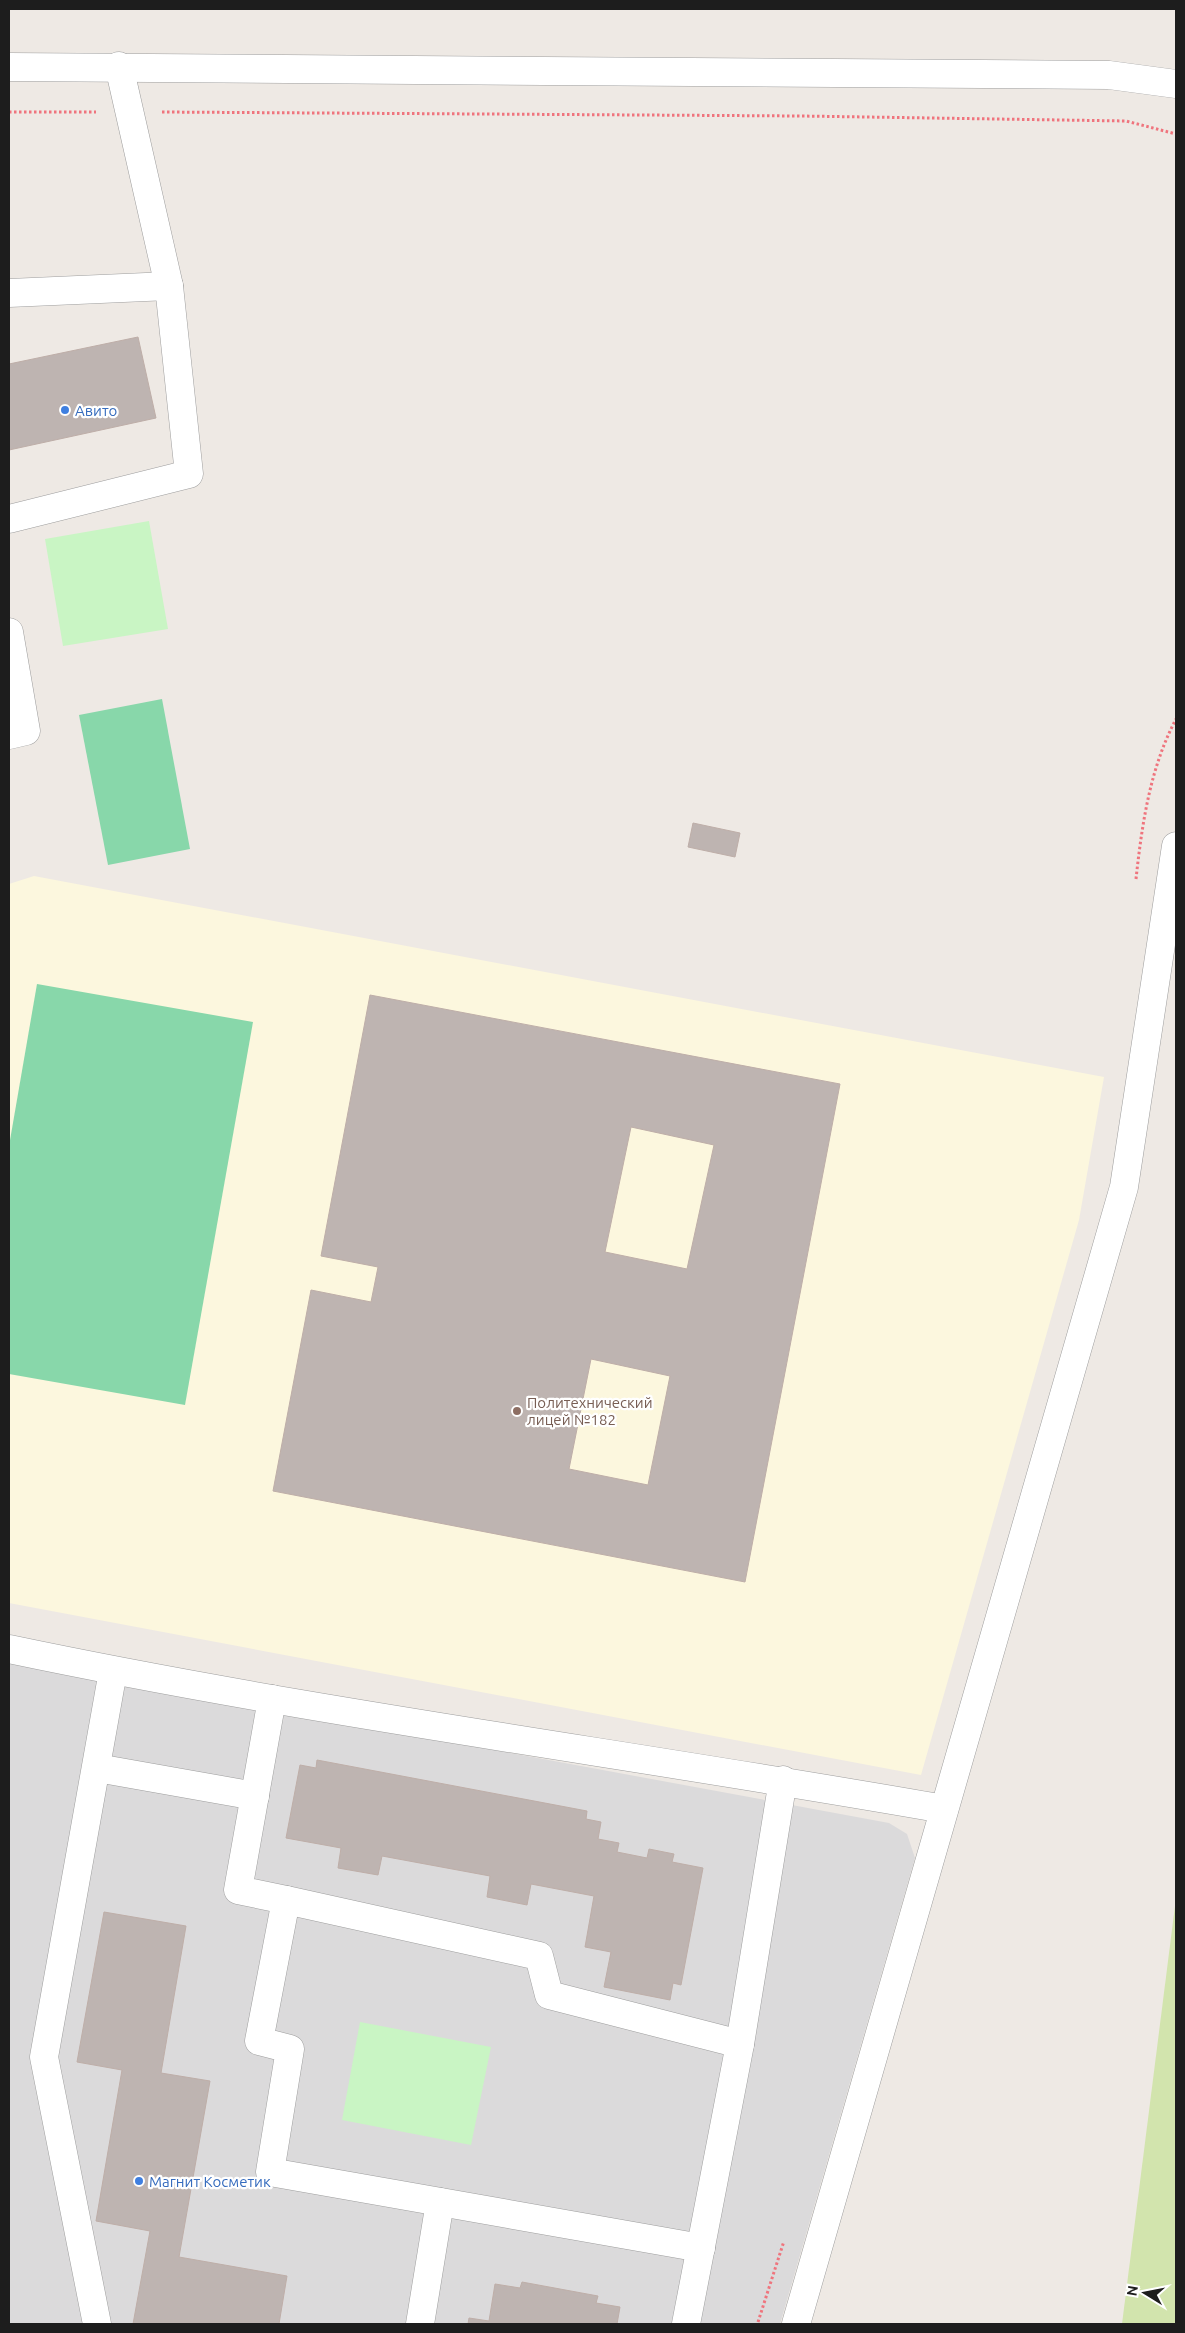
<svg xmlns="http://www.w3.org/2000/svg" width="1185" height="2333" font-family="Ubuntu,sans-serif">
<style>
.residential{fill:#dbdadb}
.education{fill:#fcf7de}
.grass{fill:#d2e4ad}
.park{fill:#c9f5c4}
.pitch{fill:#88d7aa}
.building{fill:#beb4b1;stroke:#beaea8;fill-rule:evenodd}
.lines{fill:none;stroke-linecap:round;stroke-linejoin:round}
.minor-casing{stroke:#9e9e9e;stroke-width:29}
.path{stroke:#ef747d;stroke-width:3;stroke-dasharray:2.5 2.5;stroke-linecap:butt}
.minor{stroke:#fff;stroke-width:28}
.shop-dot{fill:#3f7fe0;stroke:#fff;stroke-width:2}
.education-dot{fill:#8d6e63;stroke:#fff;stroke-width:2}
.labels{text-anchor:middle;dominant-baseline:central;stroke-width:4.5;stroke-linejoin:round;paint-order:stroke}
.shop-label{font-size:15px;fill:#366cbe;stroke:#fff;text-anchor:start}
.education-label{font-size:15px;fill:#785e54;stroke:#fff;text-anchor:start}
</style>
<rect width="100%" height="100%" fill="#eee9e4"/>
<path class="residential" d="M 9,1660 L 889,1823 L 907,1834 L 915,1858 L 780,2324 L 9,2324 Z"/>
<path class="education" d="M 34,876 L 1104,1077 L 1079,1220 L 921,1775 L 9,1603 L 9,884 Z"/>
<path class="grass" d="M 1176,1898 L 1176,2324 L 1122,2324 Z"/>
<g class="park">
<path d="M 149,521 L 168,629 L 63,646 L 45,539 Z"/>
<path d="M 360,2022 L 491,2047 L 471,2145 L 342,2120 Z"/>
</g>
<g class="pitch">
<path d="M 162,699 L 190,849 L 108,865 L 79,715 Z"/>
<path d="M 37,984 L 253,1022 L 185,1405 L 9,1374 L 9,1146 Z"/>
</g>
<g class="building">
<path d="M 138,337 L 156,418 L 9,450 L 9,364 Z"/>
<path d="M 693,823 L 740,833 L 735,857 L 688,847 Z"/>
<path d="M 370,995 L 840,1084 L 745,1582 L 273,1491 L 311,1290 L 371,1302 L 378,1267 L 321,1256 ZM 631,1127 L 714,1145 L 687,1269 L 605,1252 ZM 591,1359 L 670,1376 L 648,1485 L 569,1469 Z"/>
<path d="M 317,1760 L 587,1811 L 586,1819 L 601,1822 L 598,1839 L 619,1843 L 617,1852 L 647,1858 L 649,1849 L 674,1854 L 672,1862 L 703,1868 L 681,1985 L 673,1983 L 670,2000 L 604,1987 L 611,1952 L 585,1947 L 594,1896 L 531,1884 L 527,1905 L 487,1897 L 490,1876 L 382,1856 L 378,1875 L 338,1868 L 341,1848 L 286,1838 L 300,1765 L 316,1768 Z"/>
<path d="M 104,1912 L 186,1926 L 161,2073 L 210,2081 L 179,2257 L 287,2276 L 279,2324 L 133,2324 L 150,2231 L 96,2221 L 122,2070 L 77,2062 Z"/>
<path d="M 522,2282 L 598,2296 L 596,2303 L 620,2307 L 617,2324 L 468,2324 L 469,2318 L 489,2321 L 495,2284 L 520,2288 Z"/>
</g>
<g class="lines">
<g class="minor-casing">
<g id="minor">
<path d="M 9,67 L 1109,75 L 1176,84"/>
<path d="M 9,293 L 169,286"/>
<path d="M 9,519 L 189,474 L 169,286 L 119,66"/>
<path d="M 9,632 L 26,731 L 9,735"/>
<path d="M 9,1649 C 318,1714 632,1754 944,1809"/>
<path d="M 272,1699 L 238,1890 L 286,1900 L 259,2041 L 290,2049 L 270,2172 L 701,2248"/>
<path d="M 97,1768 L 255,1796"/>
<path d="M 286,1900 L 539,1956 L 549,1995 L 740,2044"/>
<path d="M 97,2324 L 44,2057 L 113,1671"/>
<path d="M 420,2324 L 440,2202"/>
<path d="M 686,2324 L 740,2044 L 783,1780"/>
<path d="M 796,2324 L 1124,1187 L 1176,846"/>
</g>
</g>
<g class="path">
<path d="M 9,112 L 96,112"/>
<path d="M 162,112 L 801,116 L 1126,121 L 1176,134"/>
<path d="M 1136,879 C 1142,824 1150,768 1176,719"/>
<path d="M 758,2322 L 784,2241"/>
</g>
<use href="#minor" class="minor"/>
</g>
<g class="shop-dot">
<circle cx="65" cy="410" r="5"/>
<circle cx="139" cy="2181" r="5"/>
</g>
<circle class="education-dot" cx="517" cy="1411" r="5"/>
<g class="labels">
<g class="shop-label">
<text x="75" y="410">Авито</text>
<text x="149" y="2181">Магнит Косметик</text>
</g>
<g class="education-label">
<text x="527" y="1402">Политехнический<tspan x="527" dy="17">лицей №182</tspan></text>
</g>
</g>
<rect width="1185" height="2333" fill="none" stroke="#1d1d1d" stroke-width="20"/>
<g transform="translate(1145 2293) rotate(280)" stroke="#ffffff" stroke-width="4" paint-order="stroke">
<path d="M0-4L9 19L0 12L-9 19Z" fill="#1d1d1d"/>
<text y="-8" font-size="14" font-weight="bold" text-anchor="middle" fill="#1d1d1d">N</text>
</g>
</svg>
